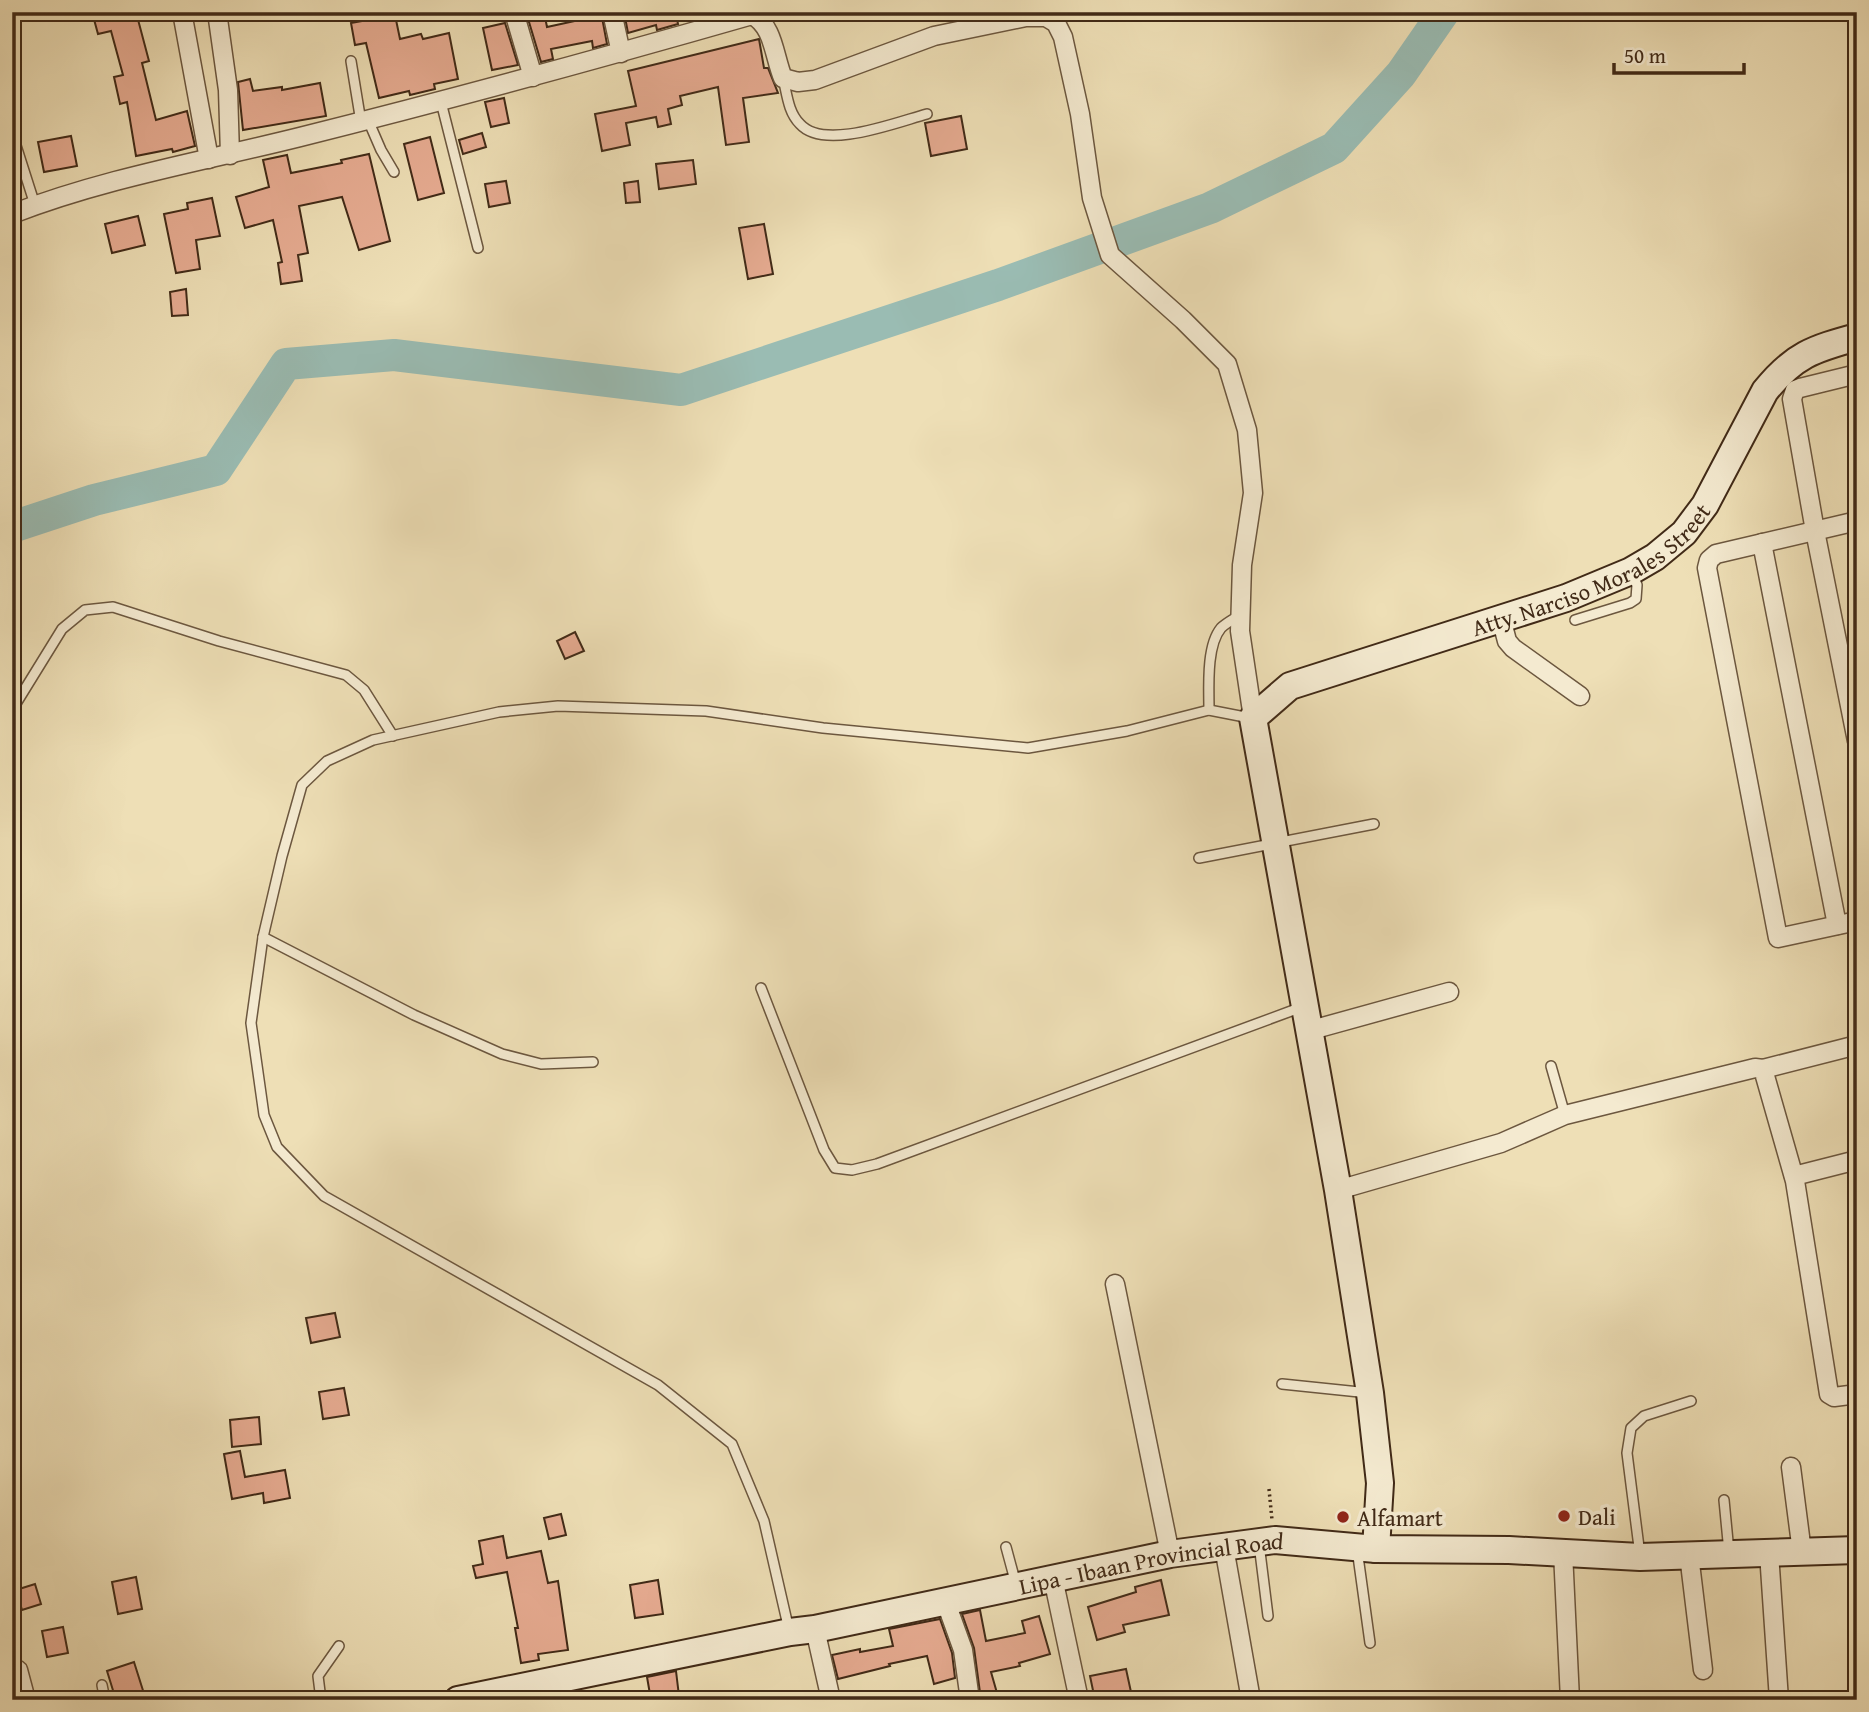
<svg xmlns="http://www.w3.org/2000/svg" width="1869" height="1712" font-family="'Gentium Book Plus',serif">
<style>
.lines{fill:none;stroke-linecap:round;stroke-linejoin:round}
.river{stroke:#9abcb3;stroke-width:32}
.building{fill:#e6ab91;stroke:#412a17;stroke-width:2}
.lane-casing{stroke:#6c573f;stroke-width:12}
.street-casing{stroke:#6c573f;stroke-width:21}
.secondary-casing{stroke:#412a17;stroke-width:30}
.path{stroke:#412a17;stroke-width:3.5;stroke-dasharray:2 3.5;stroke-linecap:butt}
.lane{stroke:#f4ead0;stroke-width:9}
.street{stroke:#f4ead0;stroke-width:18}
.secondary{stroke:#f4ead0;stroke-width:26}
.poi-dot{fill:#8f2418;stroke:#f4ead0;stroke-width:2.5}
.labels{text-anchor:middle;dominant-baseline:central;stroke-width:7;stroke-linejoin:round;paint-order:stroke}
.street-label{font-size:23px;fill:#412a17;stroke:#f4ead0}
.poi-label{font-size:23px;fill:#412a17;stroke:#f4ead0;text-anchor:start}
</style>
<rect width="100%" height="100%" fill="#eedfb6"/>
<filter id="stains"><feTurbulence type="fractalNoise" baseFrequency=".00286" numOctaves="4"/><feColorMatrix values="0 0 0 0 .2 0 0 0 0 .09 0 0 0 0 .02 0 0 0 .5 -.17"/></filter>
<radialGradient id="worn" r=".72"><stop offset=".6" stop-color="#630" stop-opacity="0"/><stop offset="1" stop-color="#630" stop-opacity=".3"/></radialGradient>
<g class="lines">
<path class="river" d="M 12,527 L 94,500 L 216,470 L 286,364 L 394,355 L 681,390 L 998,285 L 1210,208 L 1334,148 L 1401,74 L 1444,12"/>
</g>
<g class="building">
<path d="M 92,12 L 136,12 L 149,61 L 142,63 L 156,120 L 187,111 L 195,146 L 173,152 L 172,149 L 136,156 L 127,102 L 120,104 L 114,77 L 123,75 L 111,31 L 98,34 Z"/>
<path d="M 526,12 L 544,12 L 547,27 L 584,19 L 583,12 L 601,12 L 607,44 L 593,48 L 592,41 L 551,49 L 553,59 L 541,62 Z"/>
<path d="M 624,12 L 686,12 L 687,17 L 677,19 L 678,24 L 657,30 L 656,25 L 628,33 Z"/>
<path d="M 395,15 L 400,39 L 421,34 L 423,39 L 449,33 L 458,79 L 434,84 L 435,89 L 410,95 L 409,91 L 379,98 L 366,43 L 355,45 L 351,23 Z"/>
<path d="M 505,23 L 518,65 L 492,70 L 483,28 Z"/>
<path d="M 759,39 L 764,68 L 768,68 L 778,93 L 743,98 L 749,142 L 726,145 L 718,87 L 680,96 L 682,105 L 668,109 L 671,124 L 658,127 L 656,117 L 626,123 L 630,145 L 602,151 L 595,114 L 636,106 L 628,71 Z"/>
<path d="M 250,79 L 253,91 L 282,87 L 282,90 L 320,83 L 326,116 L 243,130 L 238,82 Z"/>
<path d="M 504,98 L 509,123 L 491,127 L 485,102 Z"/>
<path d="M 961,116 L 967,149 L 931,156 L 925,123 Z"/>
<path d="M 482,133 L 486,147 L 463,154 L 459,140 Z"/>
<path d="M 71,136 L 77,166 L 44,172 L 38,142 Z"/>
<path d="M 430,137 L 444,193 L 418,200 L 404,144 Z"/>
<path d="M 369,154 L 390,241 L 359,250 L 342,197 L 299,206 L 308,253 L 298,255 L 302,281 L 281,284 L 278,263 L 282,262 L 273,220 L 245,228 L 236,197 L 269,187 L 263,160 L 287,155 L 291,173 L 342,163 L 341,160 Z"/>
<path d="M 693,160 L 696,184 L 659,189 L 656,164 Z"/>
<path d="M 506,181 L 510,203 L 489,207 L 485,184 Z"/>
<path d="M 638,181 L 640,202 L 626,203 L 624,183 Z"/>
<path d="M 212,198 L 220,236 L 196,240 L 200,269 L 176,273 L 164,214 L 188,209 L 187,203 Z"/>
<path d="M 138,216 L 145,245 L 112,253 L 105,224 Z"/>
<path d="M 764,224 L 773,274 L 748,279 L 739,228 Z"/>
<path d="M 186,289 L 188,315 L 172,316 L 170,292 Z"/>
<path d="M 575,632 L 584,651 L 565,659 L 557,641 Z"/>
<path d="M 335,1313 L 340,1337 L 311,1343 L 306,1318 Z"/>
<path d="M 344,1388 L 349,1415 L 323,1419 L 319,1392 Z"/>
<path d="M 259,1417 L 261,1444 L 232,1447 L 230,1420 Z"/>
<path d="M 240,1451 L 245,1477 L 285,1470 L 290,1498 L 264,1503 L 263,1493 L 232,1499 L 224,1454 Z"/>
<path d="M 561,1514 L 566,1535 L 549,1539 L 544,1518 Z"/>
<path d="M 503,1536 L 507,1558 L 541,1551 L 548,1583 L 558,1581 L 568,1650 L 538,1654 L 539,1660 L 521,1663 L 515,1628 L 518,1628 L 507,1572 L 476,1578 L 473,1566 L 483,1564 L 479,1541 Z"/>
<path d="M 136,1577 L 142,1609 L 118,1614 L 112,1582 Z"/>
<path d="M 658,1580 L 663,1614 L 635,1618 L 630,1585 Z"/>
<path d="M 1161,1580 L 1169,1615 L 1123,1625 L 1125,1632 L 1097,1640 L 1088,1607 L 1136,1592 L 1135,1587 Z"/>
<path d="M 35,1584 L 41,1604 L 22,1610 L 16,1590 Z"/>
<path d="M 980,1610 L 986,1641 L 1025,1633 L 1022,1621 L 1039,1616 L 1050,1654 L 1019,1663 L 1020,1666 L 991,1672 L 999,1700 L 981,1700 L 974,1648 L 962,1614 Z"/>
<path d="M 940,1619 L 952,1653 L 955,1678 L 934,1684 L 927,1656 L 889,1664 L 890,1666 L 838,1679 L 832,1655 L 860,1649 L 860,1652 L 893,1646 L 889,1629 Z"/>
<path d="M 63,1627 L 68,1653 L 47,1657 L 42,1631 Z"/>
<path d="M 134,1662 L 146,1700 L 116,1700 L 107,1671 Z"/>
<path d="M 1126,1669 L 1131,1692 L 1095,1700 L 1090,1676 Z"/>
<path d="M 676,1671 L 679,1696 L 651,1700 L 647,1677 Z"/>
</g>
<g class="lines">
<g class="lane-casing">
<g id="lane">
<path d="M 760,19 L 777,12"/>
<path d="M 351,61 L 361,122"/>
<path d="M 783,78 C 787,94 788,112 800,124 C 824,151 897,122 927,114"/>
<path d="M 441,102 L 478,248"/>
<path d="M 368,120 L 381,150 L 394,172"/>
<path d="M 12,133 L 35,205"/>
<path d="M 1575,620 L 1630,603 L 1636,599 L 1637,585 L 1631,572"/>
<path d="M 12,710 L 62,629 L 85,610 L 113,607 L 219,641 L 346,675 L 364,690 L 393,736"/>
<path d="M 1209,710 C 1209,688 1206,646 1221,628 C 1226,623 1234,619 1240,615"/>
<path d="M 1199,858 L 1374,824"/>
<path d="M 263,937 L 414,1015 L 502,1054 L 541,1064 L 593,1062"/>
<path d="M 761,988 L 824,1150 L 835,1168 L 852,1170 L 877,1164 L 1302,1007"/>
<path d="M 1551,1066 L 1565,1115"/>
<path d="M 1282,1384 L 1369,1393"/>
<path d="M 1724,1500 L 1729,1552"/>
<path d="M 1259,1544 L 1268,1616"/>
<path d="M 1006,1547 L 1016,1584"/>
<path d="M 1357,1549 L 1370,1643"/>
<path d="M 1640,1555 L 1627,1453 L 1631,1428 L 1644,1416 L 1691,1401"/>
<path d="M 789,1630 L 764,1521 L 732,1444 L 658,1385 L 324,1196 L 277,1147 L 264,1115 L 251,1023 L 263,937 L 282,856 L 302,785 L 327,761 L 373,740 L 499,712 L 558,706 L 706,711 L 823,728 L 1028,748 L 1127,731 L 1209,710 L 1250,718"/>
<path d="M 102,1685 L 105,1700"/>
<path d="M 321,1700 L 318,1676 L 339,1646"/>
</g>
</g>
<g class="street-casing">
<g id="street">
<path d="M 182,12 L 209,159"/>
<path d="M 217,12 L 228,90 L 230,155"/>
<path d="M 514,12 L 533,77"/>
<path d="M 612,12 L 621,53"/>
<path d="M 12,214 C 105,178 204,161 300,137 C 452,99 602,58 752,15 C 774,26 774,57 783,78 L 798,82 L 815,80 L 934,36 L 1026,17 L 1046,17 L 1056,23 L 1063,37 L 1080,114 L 1092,198 L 1110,255 L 1183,320 L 1227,364 L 1247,430 L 1253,493 L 1242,565 L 1240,631 L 1253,718"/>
<path d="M 1857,374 L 1800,388 L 1795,390 L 1792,399 L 1815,531 L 1857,741"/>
<path d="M 1857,521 L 1716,554 L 1709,560 L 1707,568 L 1778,938 L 1857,921"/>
<path d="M 1762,543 L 1837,925"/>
<path d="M 1501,618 L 1507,641 L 1513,648 L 1580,696"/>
<path d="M 1308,1031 L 1449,992"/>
<path d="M 1763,1069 L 1857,1045"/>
<path d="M 1794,1176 L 1857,1160"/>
<path d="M 1338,1190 L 1501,1143 L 1565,1115 L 1755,1068 L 1763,1069 L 1795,1181 L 1829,1394 L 1834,1397 L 1857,1394"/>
<path d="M 1115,1284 L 1170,1554"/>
<path d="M 1791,1467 L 1802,1552"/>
<path d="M 1224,1547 L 1251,1700"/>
<path d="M 1563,1552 L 1570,1700"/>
<path d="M 1769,1553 L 1779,1700"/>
<path d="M 1689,1555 L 1703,1670"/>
<path d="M 1053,1578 L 1079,1700"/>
<path d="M 945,1600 L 963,1650 L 970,1700"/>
<path d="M 815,1629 L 831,1700"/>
<path d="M 18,1670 L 26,1700"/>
</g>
</g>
<g class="secondary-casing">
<g id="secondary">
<path id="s1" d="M 1376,1549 L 1380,1483 L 1370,1393 L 1338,1190 L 1253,718 L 1290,686 L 1566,598 L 1631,571 L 1655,557 L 1684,533 L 1705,505 L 1765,391 C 1794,355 1813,349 1857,337"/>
<path id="s2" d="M 458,1700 L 790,1632 L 815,1629 L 1170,1554 L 1275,1540 L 1376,1549 L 1509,1550 L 1640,1557 L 1857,1550"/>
</g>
</g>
<path class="path" d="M 1269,1489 L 1272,1520"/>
<use href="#lane" class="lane"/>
<use href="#street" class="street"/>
<use href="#secondary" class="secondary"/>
</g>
<g class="poi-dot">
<circle cx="1564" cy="1516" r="7"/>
<circle cx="1343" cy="1517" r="7"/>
</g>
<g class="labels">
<g class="street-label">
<text stroke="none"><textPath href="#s1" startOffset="1216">Atty. Narciso Morales Street</textPath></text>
<text stroke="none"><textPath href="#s2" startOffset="707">Lipa - Ibaan Provincial Road</textPath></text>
</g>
<g class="poi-label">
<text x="1578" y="1516">Dali</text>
<text x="1357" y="1517">Alfamart</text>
</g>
</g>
<rect width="1869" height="1712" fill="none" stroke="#eedfb6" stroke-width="42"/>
<rect x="14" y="14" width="1841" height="1684" fill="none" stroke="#412a17" stroke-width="3.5"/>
<rect x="21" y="21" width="1827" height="1670" fill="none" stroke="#412a17" stroke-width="2"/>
<path d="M1614 63v10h130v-10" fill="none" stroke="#412a17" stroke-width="3.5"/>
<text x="1624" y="63" font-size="21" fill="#412a17" stroke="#f4ead0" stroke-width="5" paint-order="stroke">50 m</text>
<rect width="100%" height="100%" filter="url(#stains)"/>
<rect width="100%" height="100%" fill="url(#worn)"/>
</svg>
